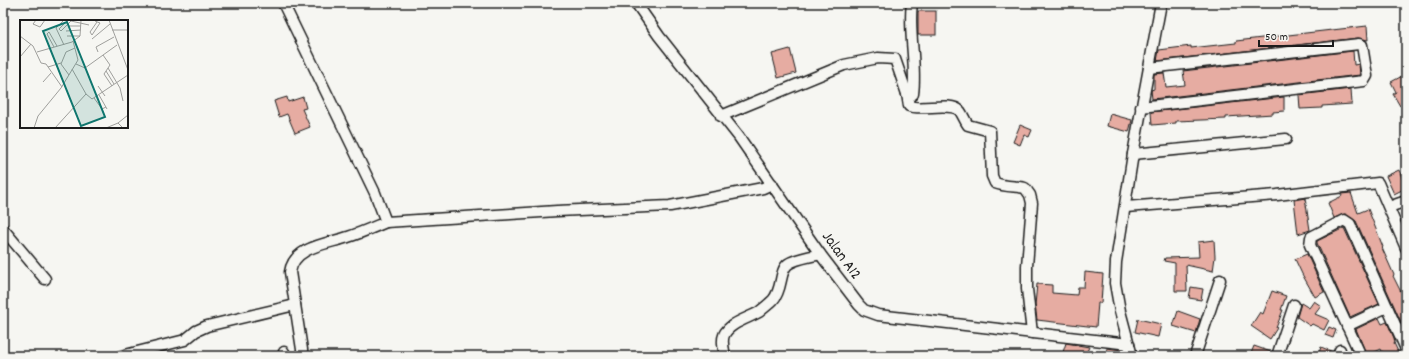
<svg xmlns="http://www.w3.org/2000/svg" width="1409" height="359" font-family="Dekko,sans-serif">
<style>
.building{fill:#e6aca2;stroke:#1c1c1c}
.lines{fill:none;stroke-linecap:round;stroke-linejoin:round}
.street-casing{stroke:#1c1c1c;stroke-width:13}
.street{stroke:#f6f6f2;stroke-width:10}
.labels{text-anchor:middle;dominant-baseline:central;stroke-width:3.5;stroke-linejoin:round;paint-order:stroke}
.street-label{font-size:16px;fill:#1c1c1c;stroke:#f6f6f2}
.inset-road{fill:none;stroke:#9f9f9c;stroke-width:1}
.view{fill:#0f766e;fill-opacity:0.15;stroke:#0f766e;stroke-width:2}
.inset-edge{fill:none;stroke:#1c1c1c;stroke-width:2}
</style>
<rect width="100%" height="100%" fill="#f6f6f2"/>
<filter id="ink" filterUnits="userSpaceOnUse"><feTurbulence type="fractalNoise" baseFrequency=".025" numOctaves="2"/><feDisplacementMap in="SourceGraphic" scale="8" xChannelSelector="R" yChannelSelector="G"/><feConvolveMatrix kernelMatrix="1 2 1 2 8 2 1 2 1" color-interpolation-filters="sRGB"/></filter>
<g filter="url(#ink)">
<g class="building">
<rect x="918" y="11" width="18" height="24"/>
<path d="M 1367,26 L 1368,40 L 1358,38 L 1157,61 L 1159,50 L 1191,46 L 1191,48 L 1236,43 L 1236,41 Z"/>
<path d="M 790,49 L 796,73 L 778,78 L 772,54 Z"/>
<path d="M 1353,51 L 1354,65 L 1359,64 L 1360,75 L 1152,99 L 1151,90 L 1154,89 L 1154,74 L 1164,73 L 1166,87 L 1185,85 L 1183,71 Z"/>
<path d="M 1406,74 L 1406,103 L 1400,106 L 1393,94 L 1396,92 L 1391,82 Z"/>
<path d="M 1351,89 L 1352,104 L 1322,106 L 1322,108 L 1300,109 L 1299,95 Z"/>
<path d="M 287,97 L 288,102 L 303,97 L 306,108 L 302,109 L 310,127 L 295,133 L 287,114 L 279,117 L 274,101 Z"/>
<path d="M 1284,97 L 1284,111 L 1273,112 L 1273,114 L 1226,117 L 1226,119 L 1176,121 L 1176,123 L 1152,125 L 1151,112 Z"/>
<path d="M 1110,114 L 1132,120 L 1129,132 L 1107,126 Z"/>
<path d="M 1020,125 L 1032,130 L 1029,137 L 1024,135 L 1020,145 L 1013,142 Z"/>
<path d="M 1399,170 L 1406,188 L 1394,194 L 1386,176 Z"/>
<path d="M 1351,193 L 1358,213 L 1368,209 L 1383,247 L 1382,248 L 1394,275 L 1393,276 L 1406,302 L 1406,333 L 1356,221 L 1345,214 L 1334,218 L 1328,203 L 1342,196 L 1341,194 Z"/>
<path d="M 1305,198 L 1310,230 L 1298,234 L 1294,200 Z"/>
<path d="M 1344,228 L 1379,304 L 1350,317 L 1317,243 L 1317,241 Z"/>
<path d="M 1214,240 L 1215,257 L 1213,271 L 1186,265 L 1187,291 L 1175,291 L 1175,263 L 1164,261 L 1165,258 L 1199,257 L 1198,242 Z"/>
<path d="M 1307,254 L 1324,292 L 1315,297 L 1302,274 L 1295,259 Z"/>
<path d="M 1085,272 L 1103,274 L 1101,303 L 1098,303 L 1096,327 L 1037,320 L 1035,305 L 1037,284 L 1052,285 L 1052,293 L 1077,295 L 1078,287 L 1084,287 Z"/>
<path d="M 1191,287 L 1203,289 L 1201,300 L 1189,298 Z"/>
<path d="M 1272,291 L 1286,296 L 1281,310 L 1283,310 L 1276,328 L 1277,328 L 1270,339 L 1251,326 L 1260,312 L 1263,314 Z"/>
<path d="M 1314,301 L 1321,306 L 1315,314 L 1329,320 L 1324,330 L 1312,324 L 1310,326 L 1297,317 L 1301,303 L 1309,308 Z"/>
<path d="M 1178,311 L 1200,319 L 1196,333 L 1173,326 Z"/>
<path d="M 1379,318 L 1382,324 L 1387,322 L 1394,338 L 1395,343 L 1394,343 L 1400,356 L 1384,356 L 1381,349 L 1367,356 L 1356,329 Z"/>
<path d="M 1138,319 L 1161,324 L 1158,337 L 1135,332 Z"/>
<path d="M 1329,327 L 1336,330 L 1333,338 L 1325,335 Z"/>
<path d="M 1066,343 L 1089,347 L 1085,356 L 1073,356 L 1063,352 Z"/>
<path d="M 1254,346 L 1271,352 L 1271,356 L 1250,356 Z"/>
<path d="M 1321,347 L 1333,352 L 1332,356 L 1318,356 Z"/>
<path d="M 1107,348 L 1122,350 L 1122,356 L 1106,356 Z"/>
</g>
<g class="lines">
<g class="street-casing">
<g id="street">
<path d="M 283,3 L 375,193 L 386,222 C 374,227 361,233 348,237 C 328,244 294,246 290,272 L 303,356"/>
<path d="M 636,3 L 659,36 L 739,137 L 820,254 L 859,305 L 864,310 L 878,315 L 1129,344"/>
<path d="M 907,94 L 910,96 L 913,94 C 917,63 908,33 912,3"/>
<path d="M 1141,107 L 1364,81 L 1367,76 L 1362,45 L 1359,44 L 1149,68"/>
<path d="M 721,116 L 844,65 L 878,58 L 895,59 L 907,94 L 909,106 C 922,111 951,101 960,111 C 963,115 965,121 968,125 L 990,131 L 992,176 L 995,183 C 1005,187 1015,186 1025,188 L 1030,195 L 1032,203 L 1027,266 L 1027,289 L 1032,333"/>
<path d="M 1133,154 L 1286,139"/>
<path d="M 1126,207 L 1277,195 L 1378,183 L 1406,248"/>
<path d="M 1389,207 L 1406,201"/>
<path d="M 386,222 L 557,211 L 670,206 L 763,188 L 772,184"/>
<path d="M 3,229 L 45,279"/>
<path d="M 1347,326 L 1387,307"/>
<path d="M 284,352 L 284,356"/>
<path d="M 121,356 L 185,340 L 196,331 L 207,326 L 295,305"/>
<path d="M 725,356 C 724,349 721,342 724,335 C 729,323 749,318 759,312 C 764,308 769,304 773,300 C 783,289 779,271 788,264 C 797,258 810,257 820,254"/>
<path d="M 1132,356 L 1120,311 L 1115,283 L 1116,262 L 1133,154 L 1161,3"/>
<path d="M 1195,356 L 1220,280"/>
<path d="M 1277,356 L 1294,305"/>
<path d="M 1338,356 L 1340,350"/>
<path d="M 1361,356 L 1310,245 L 1311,237 L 1344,220 L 1350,224 L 1406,349"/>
</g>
</g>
<use href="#street" class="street"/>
</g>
</g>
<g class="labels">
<g class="street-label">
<text transform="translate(841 256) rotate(54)">Jalan A12</text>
</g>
</g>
<g transform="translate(20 20)">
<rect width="108" height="108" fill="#f6f6f2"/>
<path class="inset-road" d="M 16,0 L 13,4 L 20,7 L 25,0M 44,0 L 36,8 L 44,25M 48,0 L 39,9 L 41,11 L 51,1 L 69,5M 89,0 L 108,50M 75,1 L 80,3 L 72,15 L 70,12 L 77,2M 48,6 L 61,6M 92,10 L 108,10M 46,11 L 61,10M 29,12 L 27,14 L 34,27M 29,12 L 37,26M 0,16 L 13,26 L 21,43 L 26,44 L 42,67M 47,16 L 60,16M 72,19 L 90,4M 17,32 L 52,22 L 60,16 L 61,0M 78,32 L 76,27 L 94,17M 83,35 L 90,45 L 88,48 L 100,68 L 103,81M 0,37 L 11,24M 56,44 L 65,48 L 97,25M 28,47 L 41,43M 88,48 L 84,54 L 92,66M 52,49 L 66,74M 86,51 L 94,64M 49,55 L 41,44 L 46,32 L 55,28M 23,62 L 31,53M 78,66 L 85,76M 79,75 L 87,89M 74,78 L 82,89 L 86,87M 14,108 L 18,96 L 41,68 L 58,40 L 53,21M 35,108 L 66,74 L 72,79 L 108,55M 86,108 L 98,103M 103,108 L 98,103 L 108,95"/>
<path class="view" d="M 47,2 L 85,97 L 61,106 L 23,11 Z"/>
<rect width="108" height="108" class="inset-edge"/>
</g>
<rect width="1409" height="359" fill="none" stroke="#f6f6f2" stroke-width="16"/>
<rect x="8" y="8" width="1393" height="343" fill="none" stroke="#1c1c1c" stroke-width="1.5" filter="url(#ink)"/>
<path d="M1259 40v6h74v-6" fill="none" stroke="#1c1c1c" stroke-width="2"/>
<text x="1265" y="40" font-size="12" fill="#1c1c1c" stroke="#f6f6f2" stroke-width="3" paint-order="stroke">50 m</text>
</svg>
